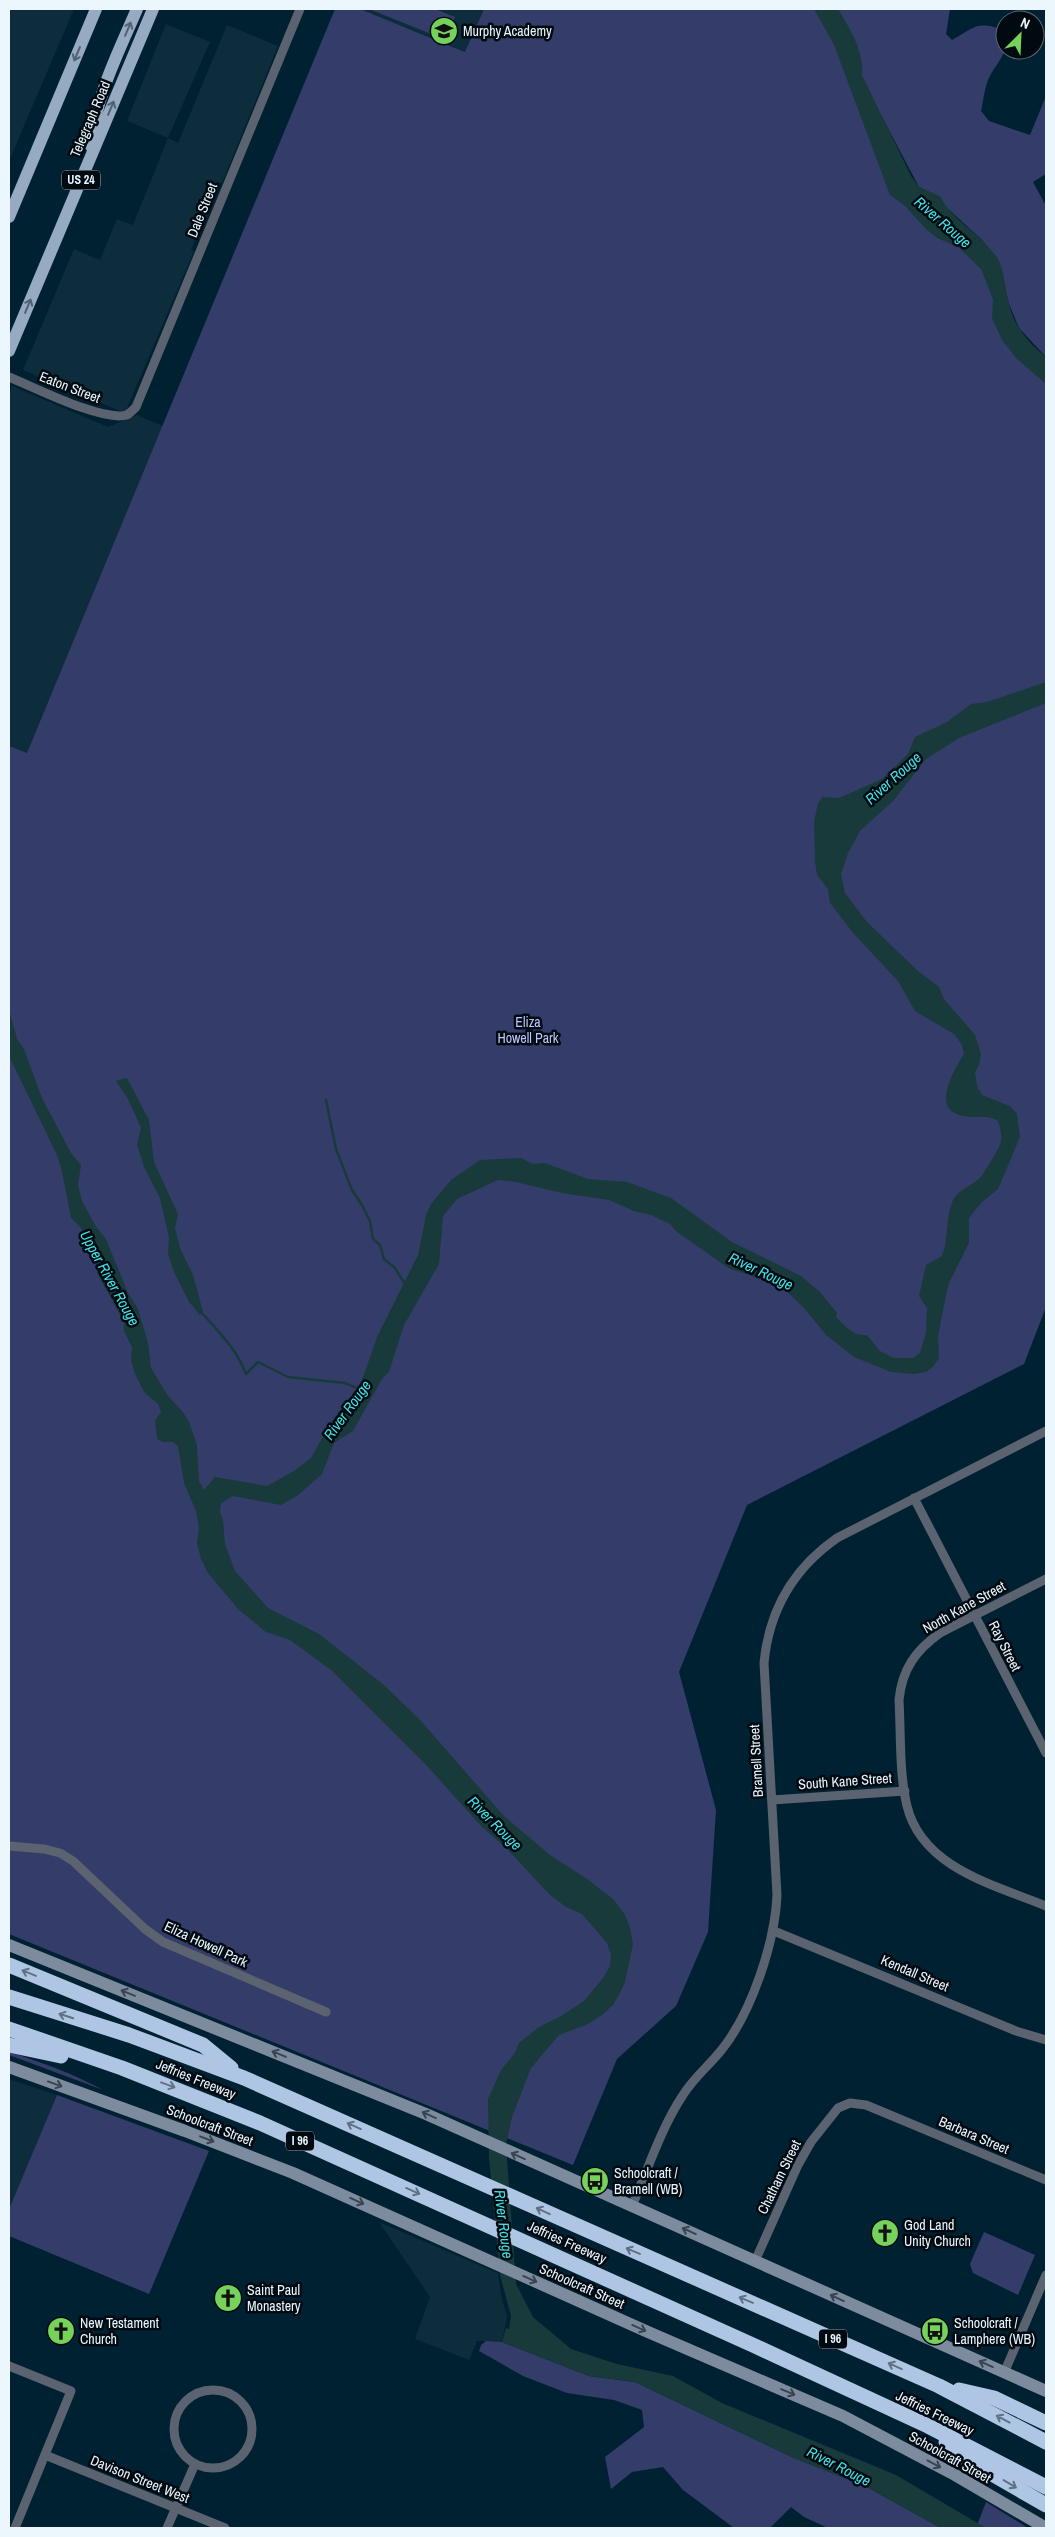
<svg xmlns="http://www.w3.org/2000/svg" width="1055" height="2537" font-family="'Archivo Narrow',sans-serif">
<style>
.built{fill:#0d2c3c}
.green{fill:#343d6a}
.water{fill:#183a3a}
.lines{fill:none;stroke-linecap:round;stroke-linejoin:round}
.stream{stroke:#183a3a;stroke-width:2.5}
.street{stroke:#5a636f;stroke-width:9}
.secondary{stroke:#7c8b9e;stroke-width:12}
.primary{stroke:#96aac2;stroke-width:12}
.highway{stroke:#aec6e3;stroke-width:15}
.oneway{stroke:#536272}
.oneway2{stroke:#607184}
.oneway3{stroke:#384450}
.labels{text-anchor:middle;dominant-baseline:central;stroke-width:5;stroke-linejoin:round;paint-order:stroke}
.shield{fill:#010911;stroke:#a5afb6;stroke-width:1}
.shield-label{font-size:12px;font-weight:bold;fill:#ebf6fd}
.poi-label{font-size:14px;fill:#ebf6fd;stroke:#010911;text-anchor:start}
.street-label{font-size:14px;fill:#ebf6fd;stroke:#010911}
.park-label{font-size:14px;fill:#b9c7fc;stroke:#010911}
.water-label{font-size:15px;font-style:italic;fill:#42e1e4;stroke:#010911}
</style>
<rect width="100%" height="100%" fill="#002132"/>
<g class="built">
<path d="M 9,9 L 74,9 L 9,161 Z"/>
<path d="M 360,9 L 484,9 L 466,52 Z"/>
<path d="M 166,24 L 210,42 L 168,138 L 178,143 L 227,25 L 278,46 L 222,183 L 218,182 L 191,250 L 194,251 L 125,413 L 23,370 L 74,249 L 100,260 L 117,219 L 133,225 L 168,138 L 127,121 Z"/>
<path d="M 12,386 L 108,427 L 137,415 L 163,426 L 27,754 L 9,746 L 9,395 Z"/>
<path d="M 9,2079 L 57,2095 L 9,2209 Z"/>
<path d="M 379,2222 L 498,2273 L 501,2295 L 507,2317 L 502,2342 L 477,2341 L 469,2360 L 415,2339 L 430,2297 Z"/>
</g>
<g class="green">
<path d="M 335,9 L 360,9 L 465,52 L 484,9 L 950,9 L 946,34 L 952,40 C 974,28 976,20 1003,30 C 1014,52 993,64 987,83 C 984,92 983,102 981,111 L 989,121 L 1030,135 L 1046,96 L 1046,174 L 1033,182 L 1046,206 L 1046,357 L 1019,328 L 1009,304 L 999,262 L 982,240 L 945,206 L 940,197 L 919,187 L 881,115 L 884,150 L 976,251 L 1002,317 L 1046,373 L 1046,1307 L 1024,1364 L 747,1505 L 679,1672 L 716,1810 L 708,1932 L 676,2006 L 617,2059 L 573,2165 L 9,1934 L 9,746 L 27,753 Z"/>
<path d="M 369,9 L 435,9 L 455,17 L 446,40 Z"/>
<path d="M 9,2052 C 41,2062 74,2074 103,2090 L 9,2055 Z"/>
<path d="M 57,2095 L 209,2151 L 149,2294 L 9,2236 L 9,2209 Z"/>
<path d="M 984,2232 L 1035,2255 L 1018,2295 L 973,2273 L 970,2264 Z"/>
<path d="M 486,2341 L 502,2342 L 589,2376 L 635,2382 L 794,2458 L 865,2486 L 941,2528 L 828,2528 L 804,2517 L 791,2507 L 770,2528 L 734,2528 L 683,2490 L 663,2467 L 632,2472 L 611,2489 L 605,2457 L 644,2427 L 642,2410 L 614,2400 L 567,2393 L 523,2376 L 479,2351 L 481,2345 Z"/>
<path d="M 986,2502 L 1028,2528 L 976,2528 Z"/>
</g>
<g class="water">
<path d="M 814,9 L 838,9 C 849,27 865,53 862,75 L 911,176 L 919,187 L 941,197 C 950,219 983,235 998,259 C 1005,273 1005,290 1009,304 C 1014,327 1029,343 1046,357 L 1046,384 L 1016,358 L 1002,340 L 992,318 L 993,299 L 981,269 L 958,247 L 937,238 L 926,229 L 904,205 L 890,195 L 834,45 Z"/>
<path d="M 1046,682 L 1046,703 L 959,738 L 926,759 L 893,801 L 860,831 L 848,853 L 841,874 L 845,893 L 867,922 L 918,971 L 939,987 L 944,999 L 975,1035 L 981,1054 L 979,1065 L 975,1072 L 977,1086 L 982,1095 L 1010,1106 L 1017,1114 L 1020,1137 L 998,1189 L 982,1202 L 969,1218 L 969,1243 L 949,1283 L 946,1295 L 938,1337 L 939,1358 L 933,1367 L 926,1372 L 914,1374 L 891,1372 L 854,1357 L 826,1335 L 805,1309 L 779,1284 L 730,1269 L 677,1232 L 670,1224 L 651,1215 L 634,1211 L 609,1200 L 562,1193 L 516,1182 L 498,1180 L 457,1199 L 443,1216 L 439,1264 L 404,1325 L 389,1372 L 382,1379 L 353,1431 L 334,1443 L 322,1474 L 297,1496 L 281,1505 L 233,1496 L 221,1503 L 220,1512 L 223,1520 L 225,1544 L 235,1571 L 268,1608 L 319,1634 L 384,1685 L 421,1721 L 504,1816 L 550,1855 L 587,1879 L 614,1900 L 625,1915 L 630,1928 L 633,1944 L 625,1982 L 620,1993 L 613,2005 L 602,2015 L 586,2025 L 559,2035 L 531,2068 L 512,2117 L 506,2144 L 516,2284 L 533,2317 L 571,2349 L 617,2364 L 673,2376 L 722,2403 L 896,2475 L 986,2528 L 941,2528 L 865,2486 L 794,2458 L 635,2382 L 589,2376 L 502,2342 L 506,2328 L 509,2329 L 511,2316 L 500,2275 L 489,2158 L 488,2099 L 501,2070 L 515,2053 L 519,2043 L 539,2027 L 561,2016 L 584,2001 L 603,1978 L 610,1966 L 611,1955 L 607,1943 L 582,1914 L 566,1907 L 549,1894 L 507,1849 L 481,1826 L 428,1767 L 331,1670 L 290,1640 L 266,1632 L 239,1610 L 208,1573 L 201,1559 L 197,1543 L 199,1528 L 196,1511 L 184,1483 L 178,1446 L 173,1442 L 163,1442 L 157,1439 L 155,1421 L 161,1412 L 158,1404 L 144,1392 L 135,1374 L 131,1360 L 132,1347 L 124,1331 L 124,1322 L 97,1273 L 94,1251 L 81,1228 L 71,1218 L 62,1172 L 57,1155 L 9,1056 L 9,1009 L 17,1039 L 24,1049 L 42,1098 L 71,1153 L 81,1165 L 78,1185 L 82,1201 L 95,1225 L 106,1239 L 128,1293 L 138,1309 L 148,1343 L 151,1368 L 168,1396 L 183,1412 L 189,1422 L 197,1445 L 199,1481 L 204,1490 L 215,1477 L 267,1486 L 294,1471 L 311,1458 L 331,1422 L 359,1386 L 365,1372 L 377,1337 L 418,1255 L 426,1215 L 431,1204 L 451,1180 L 480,1160 L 521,1158 L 533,1164 L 545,1163 L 588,1179 L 627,1182 L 671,1198 L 732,1242 L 801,1276 L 820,1292 L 837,1313 L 836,1317 C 845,1326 854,1337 867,1335 L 880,1351 L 894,1358 L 913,1358 L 920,1353 L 926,1332 L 927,1308 L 919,1296 L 926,1265 L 942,1256 C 949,1238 945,1218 953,1200 C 957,1191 972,1185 979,1179 C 984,1174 986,1168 990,1163 C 1000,1145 1005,1142 998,1121 C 987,1114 977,1119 964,1116 C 929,1111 954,1070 964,1054 L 962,1045 L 954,1034 L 915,1011 L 898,981 L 854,934 L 830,903 L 828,889 L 817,875 L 815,861 L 814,822 L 818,803 L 823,797 L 839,798 L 882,779 L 908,754 L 915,737 L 947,722 L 971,704 L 987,702 Z"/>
<path d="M 127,1078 L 149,1120 L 154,1162 L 178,1214 L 175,1228 L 180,1248 L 193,1275 L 203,1312 L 200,1315 L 189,1302 L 174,1272 L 168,1254 L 169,1237 L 160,1198 L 144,1167 L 137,1144 L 141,1128 L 128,1099 L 116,1081 Z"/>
</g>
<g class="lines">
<g class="stream">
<path d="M 326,1100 L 336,1149 L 352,1190 L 362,1205 L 370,1221 L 373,1239 L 380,1245 L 384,1259 L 395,1268 L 405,1284"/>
<path d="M 202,1313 C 219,1332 237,1350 246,1374 L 258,1362 L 288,1377 L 345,1383 L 359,1389"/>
</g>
<g class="street">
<path d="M 9,377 C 34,387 102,422 127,415 C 130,413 133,410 136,407 L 300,9"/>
<path d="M 914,1498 L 1046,1753"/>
<path d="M 1046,1579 L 940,1633 C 916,1650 902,1669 899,1700 C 901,1734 899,1773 907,1806 C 922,1868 995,1885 1046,1906"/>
<path d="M 772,1800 L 905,1791"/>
<path d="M 9,1846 L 44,1849 L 60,1853 L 73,1861 L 145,1929 L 163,1942 L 326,2012"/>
<path d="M 774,1931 L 1016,2031 L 1046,2040"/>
<path d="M 632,2206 C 648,2169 661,2128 683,2095 C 694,2077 711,2064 723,2048 C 752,2011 775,1942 777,1895 L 764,1663 C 769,1610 794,1568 837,1538 L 1046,1431"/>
<path d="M 755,2261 L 798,2165 L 811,2142 L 838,2108 L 850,2103 L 866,2105 L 1046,2180"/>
<path d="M 9,2366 L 71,2391 L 15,2528"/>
<path d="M 1004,2373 L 1046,2275"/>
<circle cx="213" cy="2429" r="39"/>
<path d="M 45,2455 L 225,2528"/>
<path d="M 167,2528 L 195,2464"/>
</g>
<g class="secondary">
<path d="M 9,1945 L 426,2114 L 1046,2391"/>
<path d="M 9,2067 L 185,2131 L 293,2173 L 648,2332 L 843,2416 L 955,2475 L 1046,2528"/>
</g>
<g class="primary">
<path d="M 91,146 C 95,98 118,53 137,9"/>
<path d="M 9,217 L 96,9"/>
<path d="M 9,351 L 153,9"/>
</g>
<g class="highway">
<path d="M 9,1965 L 203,2045 L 231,2068"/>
<path d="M 9,1997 L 129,2035 L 244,2078 L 939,2386 L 1046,2442"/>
<path d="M 9,2029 L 122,2068 L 260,2123 L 755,2346 L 928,2426 L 1046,2487"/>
<path d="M 9,2045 L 61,2056"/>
<path d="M 959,2390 L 994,2398 L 1046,2423"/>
<path d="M 946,2442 L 966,2459 L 1046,2505"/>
</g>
</g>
<defs><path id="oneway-shaft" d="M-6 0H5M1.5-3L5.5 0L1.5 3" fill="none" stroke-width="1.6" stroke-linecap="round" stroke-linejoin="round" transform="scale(1.25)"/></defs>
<g class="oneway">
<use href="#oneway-shaft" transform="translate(128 29) rotate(-67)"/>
<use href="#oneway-shaft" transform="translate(77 54) rotate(113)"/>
<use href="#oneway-shaft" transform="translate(111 108) rotate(-67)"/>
<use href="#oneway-shaft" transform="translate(28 306) rotate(-67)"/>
</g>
<g class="oneway2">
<use href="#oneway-shaft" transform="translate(29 1973) rotate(-158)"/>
<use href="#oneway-shaft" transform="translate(66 2016) rotate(-162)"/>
<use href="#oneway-shaft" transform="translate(168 2085) rotate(20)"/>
<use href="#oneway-shaft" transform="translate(354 2126) rotate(-156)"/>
<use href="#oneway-shaft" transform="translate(413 2191) rotate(24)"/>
<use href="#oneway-shaft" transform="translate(543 2211) rotate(-155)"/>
<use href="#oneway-shaft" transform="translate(633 2251) rotate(-157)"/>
<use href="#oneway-shaft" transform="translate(746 2300) rotate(-157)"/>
<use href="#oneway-shaft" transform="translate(895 2366) rotate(-156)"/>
<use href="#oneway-shaft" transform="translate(1003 2419) rotate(-152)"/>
<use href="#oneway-shaft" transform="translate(1010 2484) rotate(31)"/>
</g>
<g class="oneway3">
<use href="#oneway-shaft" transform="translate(128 1993) rotate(-158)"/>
<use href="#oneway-shaft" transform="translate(279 2054) rotate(-158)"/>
<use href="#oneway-shaft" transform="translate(55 2084) rotate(20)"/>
<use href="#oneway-shaft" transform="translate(429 2115) rotate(-156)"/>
<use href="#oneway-shaft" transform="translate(207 2139) rotate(21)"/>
<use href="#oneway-shaft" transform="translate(518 2156) rotate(-156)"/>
<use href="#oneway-shaft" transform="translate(357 2201) rotate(24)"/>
<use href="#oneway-shaft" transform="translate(689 2231) rotate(-156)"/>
<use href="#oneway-shaft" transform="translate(530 2279) rotate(24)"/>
<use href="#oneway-shaft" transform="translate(837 2298) rotate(-155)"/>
<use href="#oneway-shaft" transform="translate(639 2328) rotate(24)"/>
<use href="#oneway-shaft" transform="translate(986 2364) rotate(-156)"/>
<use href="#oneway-shaft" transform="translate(788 2392) rotate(23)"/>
<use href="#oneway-shaft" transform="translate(934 2464) rotate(28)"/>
</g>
<defs>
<g id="school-disc" transform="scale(1.4375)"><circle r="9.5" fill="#75d25b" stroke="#010911"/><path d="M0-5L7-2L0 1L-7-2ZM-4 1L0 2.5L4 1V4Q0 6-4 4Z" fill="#111"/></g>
<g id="bus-disc" transform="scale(1.4375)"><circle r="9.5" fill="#75d25b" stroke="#010911"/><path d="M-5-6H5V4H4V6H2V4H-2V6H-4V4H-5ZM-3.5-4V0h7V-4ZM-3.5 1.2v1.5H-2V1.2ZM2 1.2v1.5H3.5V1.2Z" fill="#111"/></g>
<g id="church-disc" transform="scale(1.4375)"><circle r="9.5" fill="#75d25b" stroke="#010911"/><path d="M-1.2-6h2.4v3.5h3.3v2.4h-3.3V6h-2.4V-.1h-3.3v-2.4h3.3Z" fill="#111"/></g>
</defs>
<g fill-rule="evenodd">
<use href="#school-disc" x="444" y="31"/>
<use href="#bus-disc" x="595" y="2181"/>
<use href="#church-disc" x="885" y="2233"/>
<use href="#church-disc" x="228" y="2298"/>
<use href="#church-disc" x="61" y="2331"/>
<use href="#bus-disc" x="935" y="2331"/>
</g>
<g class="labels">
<g class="shield">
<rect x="62" y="170.5" width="38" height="19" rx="4"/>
<rect x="286" y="2131.5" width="28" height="19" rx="4"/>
<rect x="819" y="2329.5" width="28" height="19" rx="4"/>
</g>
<g class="shield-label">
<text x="81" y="180">US 24</text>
<text x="300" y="2141">I 96</text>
<text x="833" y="2339">I 96</text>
</g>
<g class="poi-label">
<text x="463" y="31">Murphy Academy</text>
<text x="614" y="2173">Schoolcraft /<tspan x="614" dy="16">Bramell (WB)</tspan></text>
<text x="904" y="2225">God Land<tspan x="904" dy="16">Unity Church</tspan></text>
<text x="247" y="2290">Saint Paul<tspan x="247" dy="16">Monastery</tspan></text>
<text x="80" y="2323">New Testament<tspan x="80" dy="16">Church</tspan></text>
<text x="954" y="2323">Schoolcraft /<tspan x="954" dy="16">Lamphere (WB)</tspan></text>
</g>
<g class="street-label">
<text transform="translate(90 119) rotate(-67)">Telegraph Road</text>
<text transform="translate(202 210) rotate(-68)">Dale Street</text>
<text transform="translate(70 387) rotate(21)">Eaton Street</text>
<text transform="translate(964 1607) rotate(-29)">North Kane Street</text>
<text transform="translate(1005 1646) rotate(63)">Ray Street</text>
<text transform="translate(756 1761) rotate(-93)">Bramell Street</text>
<text transform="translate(845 1781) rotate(-4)">South Kane Street</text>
<text transform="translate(206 1944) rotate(25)">Eliza Howell Park</text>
<text transform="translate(915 1973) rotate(23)">Kendall Street</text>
<text transform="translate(196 2079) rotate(22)">Jeffries Freeway</text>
<text transform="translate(210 2125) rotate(21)">Schoolcraft Street</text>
<text transform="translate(974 2135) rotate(23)">Barbara Street</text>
<text transform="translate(779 2177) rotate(-64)">Chatham Street</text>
<text transform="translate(567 2242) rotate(24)">Jeffries Freeway</text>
<text transform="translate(582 2286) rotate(24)">Schoolcraft Street</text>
<text transform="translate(935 2413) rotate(26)">Jeffries Freeway</text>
<text transform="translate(950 2457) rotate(29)">Schoolcraft Street</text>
<text transform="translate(140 2479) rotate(22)">Davison Street West</text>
</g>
<g class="park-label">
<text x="528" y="1022">Eliza<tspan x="528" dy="16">Howell Park</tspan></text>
</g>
<g class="water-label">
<text transform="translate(943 222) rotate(41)">River Rouge</text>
<text transform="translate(893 778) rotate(-42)">River Rouge</text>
<text transform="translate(761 1271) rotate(25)">River Rouge</text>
<text transform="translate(110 1278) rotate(61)">Upper River Rouge</text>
<text transform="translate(347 1410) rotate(-54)">River Rouge</text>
<text transform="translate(495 1823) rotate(45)">River Rouge</text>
<text transform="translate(504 2224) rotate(83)">River Rouge</text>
<text transform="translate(839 2466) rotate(27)">River Rouge</text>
</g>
</g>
<rect width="1055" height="2537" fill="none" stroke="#ebf6fd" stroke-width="20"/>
<g transform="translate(1020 35) rotate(24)"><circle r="24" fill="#010911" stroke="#5f686f"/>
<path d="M0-4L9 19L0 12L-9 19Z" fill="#75d25b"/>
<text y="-8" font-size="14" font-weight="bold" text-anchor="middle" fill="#ebf6fd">N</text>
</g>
</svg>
